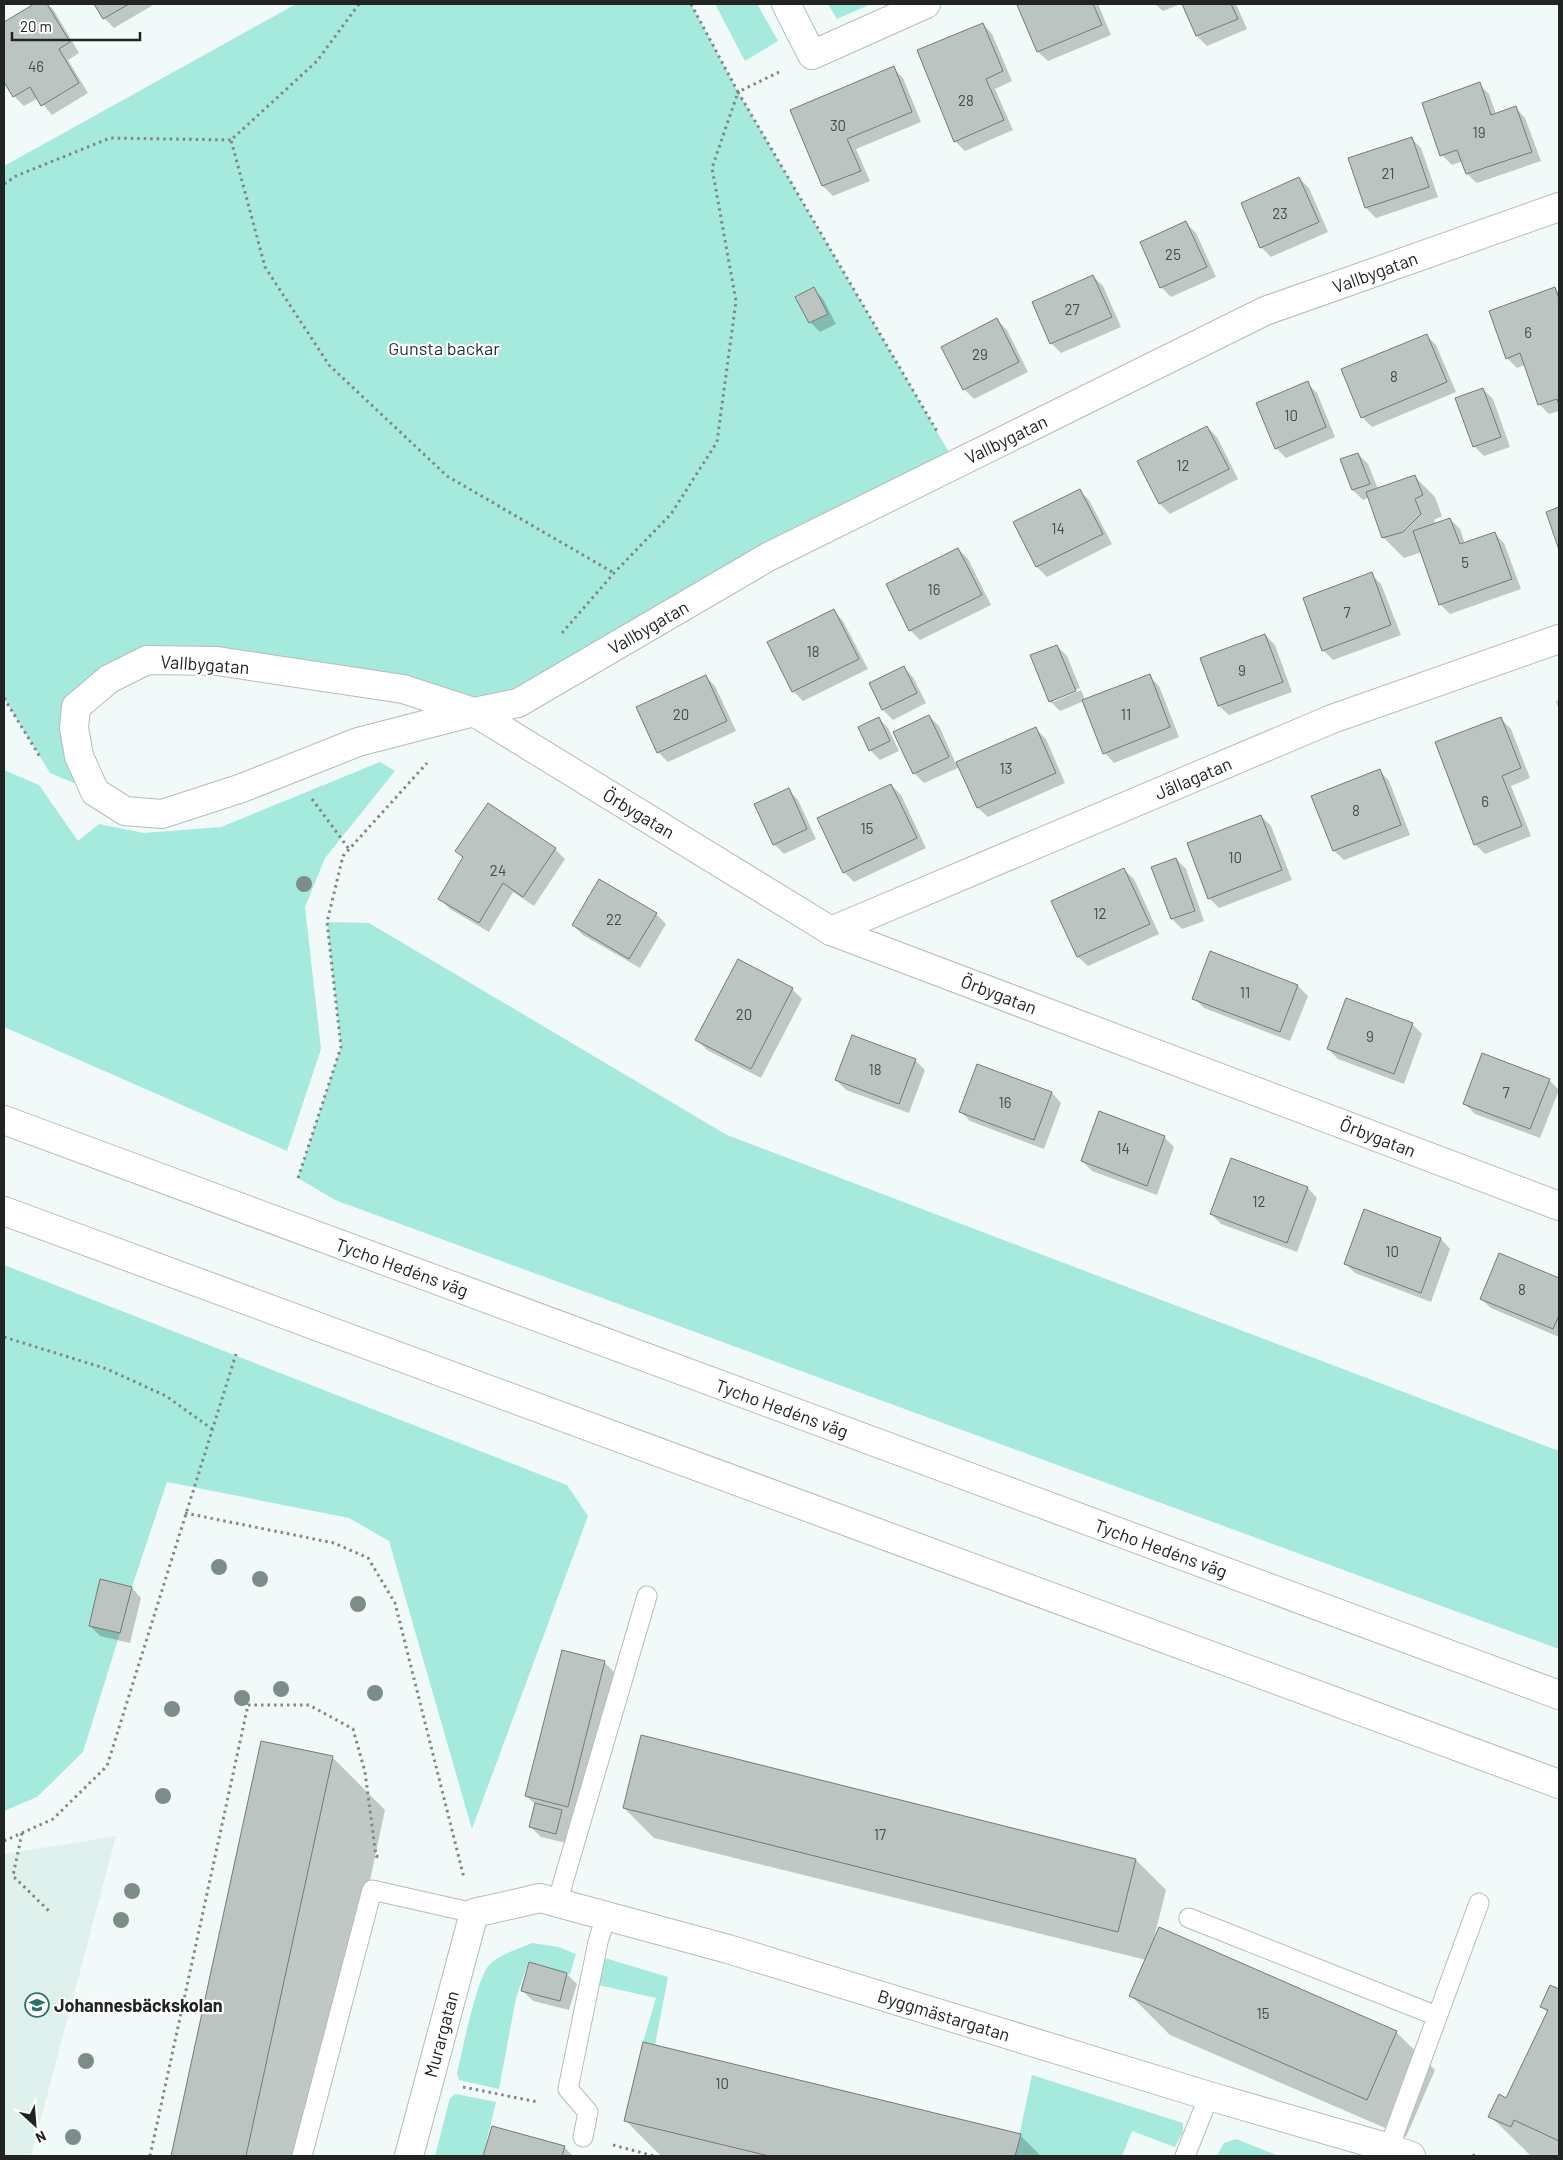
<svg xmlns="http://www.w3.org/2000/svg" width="1563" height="2160" font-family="Barlow,sans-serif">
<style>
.built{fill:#dff1ed}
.green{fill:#a5eadd}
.shadow{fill:#0003}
.building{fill:#bcc4c2;stroke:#737a79}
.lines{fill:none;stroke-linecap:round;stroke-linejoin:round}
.lane-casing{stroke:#b4bcba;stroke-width:21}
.street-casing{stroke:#b4bcba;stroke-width:30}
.secondary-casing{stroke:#b4bcba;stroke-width:30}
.path{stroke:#818785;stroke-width:3;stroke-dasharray:2.5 4;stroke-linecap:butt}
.lane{stroke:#fff;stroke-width:19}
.street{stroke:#fff;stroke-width:28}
.secondary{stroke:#fff;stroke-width:28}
.tree{fill:#7c8d89}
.labels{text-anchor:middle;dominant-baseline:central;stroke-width:4.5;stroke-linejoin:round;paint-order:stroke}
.number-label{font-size:15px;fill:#484c4b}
.street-label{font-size:18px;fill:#212423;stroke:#fff}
.park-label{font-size:18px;fill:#1d332f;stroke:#fff}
.poi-label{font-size:18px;font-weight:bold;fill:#212423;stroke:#fff;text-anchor:start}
</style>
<rect width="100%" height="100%" fill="#f1faf8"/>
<path class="built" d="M 116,1836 L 31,2156 L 4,2156 L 4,1854 Z"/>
<g class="green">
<path d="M 296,4 L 691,4 L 738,92 L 956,464 L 518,703 L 147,660 L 76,707 L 95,792 L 50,773 L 4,698 L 4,166 Z"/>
<path d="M 715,4 L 757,4 L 778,41 L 745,61 Z"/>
<path d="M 828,4 L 871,4 L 837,19 Z"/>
<path d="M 380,762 L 395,771 L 325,858 L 305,907 L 321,1049 L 287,1151 L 4,1027 L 4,770 L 39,785 L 78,841 L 99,824 L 144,833 L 221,827 Z"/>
<path d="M 327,922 L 369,923 L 727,1135 L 1559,1451 L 1559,1649 L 335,1200 L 298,1178 L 341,1047 Z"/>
<path d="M 4,1265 L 567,1485 L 588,1516 L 472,1829 L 389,1541 L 349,1518 L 167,1482 L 132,1587 L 120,1633 L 83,1752 L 37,1797 L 4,1811 Z"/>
<path d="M 532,1943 L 559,1947 L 576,1954 L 570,1974 L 528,1963 L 516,1998 L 499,2089 L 459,2080 L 457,2073 C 462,2053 477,1976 490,1964 C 501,1954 518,1949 532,1943 Z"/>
<path d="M 605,1958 L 668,1977 L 655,2045 L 643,2042 L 656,1998 L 598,1985 Z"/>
<path d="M 1032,2075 L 1183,2123 L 1183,2132 L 1175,2147 L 1132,2131 L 1122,2156 L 1015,2156 Z"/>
<path d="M 456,2094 L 496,2102 L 483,2156 L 435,2156 L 450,2098 Z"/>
<path d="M 1236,2139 L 1279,2156 L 1217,2156 L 1224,2143 Z"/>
</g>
<g class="shadow">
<path d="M 36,4 L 47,4 L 53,9 L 79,53 L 68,60 L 88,93 L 52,115 L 38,98 L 24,106 L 14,96 L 4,80 L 4,24 Z"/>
<path d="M 95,4 L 155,4 L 114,28 L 104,18 Z"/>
<path d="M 1024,4 L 1098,4 L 1111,35 L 1048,61 L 1038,52 L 1019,6 Z"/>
<path d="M 1155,4 L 1180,4 L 1163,11 Z"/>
<path d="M 1184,4 L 1236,4 L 1247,29 L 1207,46 L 1197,36 Z"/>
<path d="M 983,24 L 992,34 L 1012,81 L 995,89 L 1013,130 L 965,151 L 955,141 Z"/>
<path d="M 893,68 L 903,78 L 921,122 L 856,149 L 870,181 L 833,196 L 823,186 L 792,110 Z"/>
<path d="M 1479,84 L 1489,94 L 1496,114 L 1516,108 L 1525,118 L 1541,161 L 1477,183 L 1467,174 L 1463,161 L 1452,165 L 1442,155 Z"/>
<path d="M 1411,138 L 1421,148 L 1438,197 L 1376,218 L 1366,208 L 1349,159 Z"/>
<path d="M 1299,178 L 1309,188 L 1328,232 L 1271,257 L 1261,247 Z"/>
<path d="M 1186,223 L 1196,233 L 1216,277 L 1171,297 L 1161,287 Z"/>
<path d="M 1093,276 L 1103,286 L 1121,327 L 1061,353 L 1051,343 Z"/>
<path d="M 814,289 L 823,299 L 836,324 L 820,332 L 810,322 Z"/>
<path d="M 1555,289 L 1559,293 L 1559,411 L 1549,414 L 1539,404 L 1525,365 L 1517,368 L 1507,358 Z"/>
<path d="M 997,320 L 1007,330 L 1028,372 L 974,399 L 964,389 L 943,347 Z"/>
<path d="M 1426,335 L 1436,345 L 1456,392 L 1372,427 L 1362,417 Z"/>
<path d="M 1307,383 L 1317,393 L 1335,437 L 1286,458 L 1276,448 Z"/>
<path d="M 1483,389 L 1493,399 L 1510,447 L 1484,456 L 1474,446 Z"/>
<path d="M 1207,427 L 1217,437 L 1238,479 L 1170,514 L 1160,504 L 1139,461 Z"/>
<path d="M 1358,454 L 1368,464 L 1378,489 L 1414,476 L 1435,497 L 1442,516 L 1434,520 L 1436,524 L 1450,519 L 1460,529 L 1465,544 L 1494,533 L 1504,543 L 1521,589 L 1450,614 L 1440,604 L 1422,552 L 1404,558 L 1383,537 L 1370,497 L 1363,500 L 1353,490 L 1342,460 Z"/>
<path d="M 1079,490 L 1089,500 L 1112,544 L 1047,577 L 1037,567 L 1015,522 Z"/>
<path d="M 958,549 L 968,559 L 991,605 L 920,640 L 910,630 Z"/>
<path d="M 1371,574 L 1381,584 L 1401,635 L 1333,660 L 1323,650 Z"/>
<path d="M 834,611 L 843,621 L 868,669 L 803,701 L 793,691 Z"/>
<path d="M 1265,635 L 1275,645 L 1292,692 L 1229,715 L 1219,706 L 1202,658 Z"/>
<path d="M 1057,646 L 1067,656 L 1080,688 L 1053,699 L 1053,702 L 1081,690 L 1085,700 L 1149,676 L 1159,686 L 1179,737 L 1114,763 L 1105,753 L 1084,701 L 1060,711 L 1050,701 Z"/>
<path d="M 903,667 L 913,677 L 926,703 L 893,720 L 883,710 L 870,684 Z"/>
<path d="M 705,676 L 715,686 L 736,731 L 668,762 L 658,752 Z"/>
<path d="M 1559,700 L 1559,711 L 1556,701 Z"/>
<path d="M 929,716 L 939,726 L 956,764 L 1036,729 L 1046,739 L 1065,783 L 988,817 L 978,808 L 960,767 L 924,783 L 914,773 Z"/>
<path d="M 878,718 L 888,728 L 899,751 L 880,760 L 870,750 Z"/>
<path d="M 1501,719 L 1511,729 L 1530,778 L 1511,786 L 1531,836 L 1485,854 L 1475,844 Z"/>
<path d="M 1380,771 L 1389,781 L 1410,835 L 1344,860 L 1334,851 Z"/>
<path d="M 891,785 L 901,795 L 926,848 L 854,882 L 844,872 Z"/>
<path d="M 788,790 L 798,800 L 816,839 L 784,854 L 774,844 Z"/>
<path d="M 1261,816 L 1271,826 L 1292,880 L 1219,908 L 1209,898 Z"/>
<path d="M 555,849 L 565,859 L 534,906 L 513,892 L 489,932 L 450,909 L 440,899 L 464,858 L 457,851 Z"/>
<path d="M 1176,859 L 1186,869 L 1204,921 L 1182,929 L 1172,919 Z"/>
<path d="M 1124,870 L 1134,879 L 1159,934 L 1088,966 L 1078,957 Z"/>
<path d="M 656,914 L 666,924 L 640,968 L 583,935 L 573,925 Z"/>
<path d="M 1298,986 L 1308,996 L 1290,1041 L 1204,1008 L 1194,998 Z"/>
<path d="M 792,989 L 802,999 L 761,1078 L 707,1050 L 697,1040 Z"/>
<path d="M 1412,1024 L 1422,1034 L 1404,1084 L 1338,1059 L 1328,1049 Z"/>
<path d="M 915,1060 L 925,1070 L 909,1113 L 846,1090 L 836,1080 Z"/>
<path d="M 977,1065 L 1052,1093 L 1061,1103 L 1044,1149 L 970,1121 L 960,1111 Z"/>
<path d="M 1549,1080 L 1559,1090 L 1540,1138 L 1475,1114 L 1465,1104 Z"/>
<path d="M 1164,1137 L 1174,1147 L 1157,1195 L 1092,1171 L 1082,1161 Z"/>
<path d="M 1308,1188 L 1317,1198 L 1297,1252 L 1221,1224 L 1211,1214 Z"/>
<path d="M 1441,1239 L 1450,1249 L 1431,1302 L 1355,1273 L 1345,1263 Z"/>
<path d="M 1499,1255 L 1559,1280 L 1559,1337 L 1491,1308 L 1481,1299 Z"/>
<path d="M 132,1588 L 141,1598 L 130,1643 L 100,1636 L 90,1626 Z"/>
<path d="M 604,1662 L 624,1682 L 588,1826 L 571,1822 L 566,1843 L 541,1837 L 531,1827 L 536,1805 L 526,1796 Z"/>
<path d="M 642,1736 L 1136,1860 L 1166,1890 L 1153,1942 L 1396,2032 L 1435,2070 L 1406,2137 L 1170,2035 L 1131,1996 L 1146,1960 L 654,1838 L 624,1808 Z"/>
<path d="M 262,1742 L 332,1757 L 385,1810 L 311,2156 L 172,2156 Z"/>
<path d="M 567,1974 L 577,1984 L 569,2010 L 533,2001 L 523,1991 Z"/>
<path d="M 1551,1986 L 1559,1990 L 1559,2156 L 1531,2156 L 1490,2116 L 1507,2099 L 1548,2013 L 1542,2007 Z"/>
<path d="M 625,2120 L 1020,2135 L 1041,2156 L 661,2156 Z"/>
<path d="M 493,2127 L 564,2147 L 573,2156 L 485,2156 Z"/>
</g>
<g class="building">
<path d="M 34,4 L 47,4 L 70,42 L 59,49 L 79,83 L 41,106 L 30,87 L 13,97 L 4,82 L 4,22 Z"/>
<path d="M 94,4 L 129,4 L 103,19 Z"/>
<path d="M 1021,4 L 1093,4 L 1102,25 L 1037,52 L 1017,5 Z"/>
<path d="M 1182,4 L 1231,4 L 1238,19 L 1196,36 Z"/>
<path d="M 983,23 L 1003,71 L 986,79 L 1004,120 L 954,142 L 917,50 Z"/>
<path d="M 894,66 L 912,112 L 847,139 L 861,171 L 822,186 L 790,110 Z"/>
<path d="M 1480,82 L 1491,115 L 1516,106 L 1532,152 L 1466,174 L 1457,150 L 1440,156 L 1422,103 Z"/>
<path d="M 1412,137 L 1429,187 L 1365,208 L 1348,158 Z"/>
<path d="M 1299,177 L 1319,222 L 1260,248 L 1241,203 Z"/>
<path d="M 1186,221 L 1207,267 L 1160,288 L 1140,242 Z"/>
<path d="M 1093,275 L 1112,317 L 1050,344 L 1032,302 Z"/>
<path d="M 814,287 L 828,314 L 809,323 L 795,297 Z"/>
<path d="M 1555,287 L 1559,299 L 1559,405 L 1557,399 L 1538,405 L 1520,353 L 1506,359 L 1489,311 Z"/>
<path d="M 997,318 L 1019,362 L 963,390 L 941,347 Z"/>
<path d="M 1427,334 L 1447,382 L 1361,418 L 1341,369 Z"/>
<path d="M 1308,381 L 1326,427 L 1275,449 L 1256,403 Z"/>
<path d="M 1483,388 L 1501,437 L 1473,447 L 1455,398 Z"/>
<path d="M 1207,426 L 1229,469 L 1159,504 L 1137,461 Z"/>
<path d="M 1358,453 L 1370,484 L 1352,490 L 1340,459 Z"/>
<path d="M 1415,475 L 1423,495 L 1415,499 L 1421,514 L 1403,532 L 1382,538 L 1366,492 Z"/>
<path d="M 1080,489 L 1103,534 L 1036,567 L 1013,522 Z"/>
<path d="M 1559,507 L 1559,550 L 1546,512 Z"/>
<path d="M 1450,518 L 1460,544 L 1495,532 L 1512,579 L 1439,605 L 1413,531 Z"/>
<path d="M 958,548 L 982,595 L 909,631 L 886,584 Z"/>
<path d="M 1372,572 L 1391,625 L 1322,651 L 1303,598 Z"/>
<path d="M 834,609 L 859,659 L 792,692 L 767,642 Z"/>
<path d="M 1265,634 L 1283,682 L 1218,706 L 1200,658 Z"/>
<path d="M 1057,645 L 1076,691 L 1049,702 L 1030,655 Z"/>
<path d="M 904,666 L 917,693 L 882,710 L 869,683 Z"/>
<path d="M 1150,674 L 1170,727 L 1103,754 L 1082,700 Z"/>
<path d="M 706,675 L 727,721 L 657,753 L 636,707 Z"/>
<path d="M 929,715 L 949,757 L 913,774 L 893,732 Z"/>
<path d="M 879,717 L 890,741 L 869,751 L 858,727 Z"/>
<path d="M 1501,717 L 1521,768 L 1502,776 L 1522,826 L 1474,845 L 1435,742 Z"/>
<path d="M 1036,727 L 1056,773 L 977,808 L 956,762 Z"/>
<path d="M 1380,769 L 1401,825 L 1333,851 L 1311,796 Z"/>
<path d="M 891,784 L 917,838 L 843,873 L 817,818 Z"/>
<path d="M 789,788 L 807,829 L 773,845 L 754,804 Z"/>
<path d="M 488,803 L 556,848 L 523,897 L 503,883 L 479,923 L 438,899 L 463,857 L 455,851 Z"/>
<path d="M 1261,815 L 1282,870 L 1208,899 L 1187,843 Z"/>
<path d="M 1176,858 L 1195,911 L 1171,919 L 1151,867 Z"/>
<path d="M 1124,868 L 1150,924 L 1077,957 L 1051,901 Z"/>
<path d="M 599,879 L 657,913 L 629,959 L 572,925 Z"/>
<path d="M 1210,951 L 1298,985 L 1280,1032 L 1192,999 Z"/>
<path d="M 738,959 L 793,988 L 751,1069 L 695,1040 Z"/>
<path d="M 1346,998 L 1413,1023 L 1394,1074 L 1327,1049 Z"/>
<path d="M 852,1035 L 916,1059 L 899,1104 L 835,1080 Z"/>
<path d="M 1482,1053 L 1550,1079 L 1530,1129 L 1463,1104 Z"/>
<path d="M 977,1064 L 1052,1092 L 1034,1140 L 959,1112 Z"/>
<path d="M 1099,1111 L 1165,1136 L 1147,1186 L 1081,1161 Z"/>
<path d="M 1231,1158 L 1308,1187 L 1287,1243 L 1210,1214 Z"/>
<path d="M 1364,1209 L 1441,1238 L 1421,1293 L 1344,1264 Z"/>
<path d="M 1499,1253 L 1559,1278 L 1559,1315 L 1553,1329 L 1480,1299 Z"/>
<path d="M 100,1579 L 132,1587 L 120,1633 L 89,1626 Z"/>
<path d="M 562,1650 L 605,1661 L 568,1807 L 525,1796 Z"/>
<path d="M 641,1735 L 1136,1859 L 1118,1932 L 623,1808 Z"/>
<path d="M 261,1741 L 333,1756 L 246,2156 L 171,2156 Z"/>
<path d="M 535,1803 L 562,1810 L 556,1834 L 529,1827 Z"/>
<path d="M 1159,1927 L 1397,2031 L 1367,2100 L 1129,1996 Z"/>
<path d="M 529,1962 L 567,1973 L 560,2001 L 521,1991 Z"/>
<path d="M 1550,1985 L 1559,1989 L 1559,2141 L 1514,2120 L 1511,2127 L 1488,2117 L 1499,2094 L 1506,2098 L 1548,2010 L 1540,2007 Z"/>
<path d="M 643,2042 L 1021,2134 L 1015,2156 L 769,2156 L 624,2121 Z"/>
<path d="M 492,2126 L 565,2146 L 562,2156 L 483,2156 Z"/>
</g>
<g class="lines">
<g class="lane-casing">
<g id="lane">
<path d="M 557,1903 L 647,1596"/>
<path d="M 1189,1918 L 1437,2016"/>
<path d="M 583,2137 L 588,2112 L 568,2089 L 598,1942 L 606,1916"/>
<path d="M 302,2156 L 372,1890 L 474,1913"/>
<path d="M 1185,2156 L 1209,2096"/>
<path d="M 1386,2156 L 1479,1903"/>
</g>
</g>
<g class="street-casing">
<g id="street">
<path d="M 786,4 L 812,55 L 926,4"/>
<path d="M 1559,207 L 1265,311 L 768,557 L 518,703 L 474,712 L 358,742 L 242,788 L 162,814 L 125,811 L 95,792 L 79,756 L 74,728 L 76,707 L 109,679 L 147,660 L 217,661 L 403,689 L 474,712 L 831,931 L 1559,1206"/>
<path d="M 831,931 L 1332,719 L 1559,639"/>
<path d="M 409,2156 L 474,1913 L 540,1898 L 728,1949 L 1209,2096 L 1389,2148 L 1411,2156"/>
</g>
</g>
<g class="secondary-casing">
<g id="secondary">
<path d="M 4,1120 L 1559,1695"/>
<path d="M 4,1211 L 1559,1784"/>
</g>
</g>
<g class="path">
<path d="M 359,4 L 317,61 L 231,140 L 265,267 L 329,365 L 447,476 L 614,573"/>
<path d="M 691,4 L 738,92 L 779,72"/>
<path d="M 4,184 L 16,176 L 110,138 L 231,140"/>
<path d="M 562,633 L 614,573 L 671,514 L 717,442 L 736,301 L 712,168 L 738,92 L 938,433"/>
<path d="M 4,698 L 40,757"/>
<path d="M 312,799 L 349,849"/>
<path d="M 298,1178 L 341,1047 L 327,922 L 343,856 L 427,763"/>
<path d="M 4,1337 L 107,1369 L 166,1396 L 212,1429"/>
<path d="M 185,1513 L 334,1543 L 368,1558 L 395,1603 L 464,1878"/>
<path d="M 22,1833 L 13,1876 L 50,1912"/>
<path d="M 4,1841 L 53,1819 L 107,1766 L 236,1354"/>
<path d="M 463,2087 L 538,2102"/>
<path d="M 613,2145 L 654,2156"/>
<path d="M 150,2156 L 248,1705 L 309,1705 L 353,1729 L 365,1772 L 376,1856 L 379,1857"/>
<path d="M 1473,2156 L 1475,2154"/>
</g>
<use href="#lane" class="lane"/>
<use href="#street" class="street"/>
<use href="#secondary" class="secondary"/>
</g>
<g class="tree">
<circle cx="304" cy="884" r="8"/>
<circle cx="219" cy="1567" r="8"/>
<circle cx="260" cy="1579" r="8"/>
<circle cx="358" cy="1604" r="8"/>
<circle cx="281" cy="1689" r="8"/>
<circle cx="375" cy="1693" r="8"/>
<circle cx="242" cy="1698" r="8"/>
<circle cx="172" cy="1709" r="8"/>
<circle cx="163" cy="1796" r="8"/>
<circle cx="132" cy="1891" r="8"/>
<circle cx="121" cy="1920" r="8"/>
<circle cx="86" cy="2061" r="8"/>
<circle cx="73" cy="2137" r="8"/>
</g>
<defs>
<g id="school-ring" transform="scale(1.25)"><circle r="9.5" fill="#fff" stroke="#2c7268" stroke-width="1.5"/><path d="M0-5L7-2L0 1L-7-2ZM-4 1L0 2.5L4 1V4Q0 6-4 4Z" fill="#2c7268"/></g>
</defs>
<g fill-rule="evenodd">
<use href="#school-ring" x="37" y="2005"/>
</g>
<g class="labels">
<g class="number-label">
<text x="36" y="66">46</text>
<text x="966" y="100">28</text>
<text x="838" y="125">30</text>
<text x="1479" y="132">19</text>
<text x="1388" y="173">21</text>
<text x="1280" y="213">23</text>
<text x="1173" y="254">25</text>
<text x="1072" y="309">27</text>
<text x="1528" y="332">6</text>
<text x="980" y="354">29</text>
<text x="1394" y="376">8</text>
<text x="1291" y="415">10</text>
<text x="1183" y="465">12</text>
<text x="1058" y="528">14</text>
<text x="1465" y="562">5</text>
<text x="934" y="589">16</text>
<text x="1347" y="612">7</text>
<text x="813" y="651">18</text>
<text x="1242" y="670">9</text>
<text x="681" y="714">20</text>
<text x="1126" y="714">11</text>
<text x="1006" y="768">13</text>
<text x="1485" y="801">6</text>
<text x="1356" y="810">8</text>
<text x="867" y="828">15</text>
<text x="1235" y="857">10</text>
<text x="498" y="870">24</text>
<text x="1100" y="913">12</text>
<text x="614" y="919">22</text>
<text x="1245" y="992">11</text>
<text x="744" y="1014">20</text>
<text x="1370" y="1036">9</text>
<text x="875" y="1069">18</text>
<text x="1506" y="1092">7</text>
<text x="1005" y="1102">16</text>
<text x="1123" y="1148">14</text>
<text x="1259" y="1201">12</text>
<text x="1392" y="1251">10</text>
<text x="1522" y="1289">8</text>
<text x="880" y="1834">17</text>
<text x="1263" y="2013">15</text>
<text x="722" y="2083">10</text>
</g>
<g class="street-label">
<text transform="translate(1375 272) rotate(-20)">Vallbygatan</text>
<text transform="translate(1006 439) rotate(-26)">Vallbygatan</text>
<text transform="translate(648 627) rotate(-30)">Vallbygatan</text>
<text transform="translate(205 664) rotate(4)">Vallbygatan</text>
<text transform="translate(1193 778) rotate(-23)">Jällagatan</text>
<text transform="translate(639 813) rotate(31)">Örbygatan</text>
<text transform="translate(999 994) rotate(21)">Örbygatan</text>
<text transform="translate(1378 1137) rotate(21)">Örbygatan</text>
<text transform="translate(402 1267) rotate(20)">Tycho Hedéns väg</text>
<text transform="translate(782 1408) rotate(20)">Tycho Hedéns väg</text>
<text transform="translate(1161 1548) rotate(20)">Tycho Hedéns väg</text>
<text transform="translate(944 2015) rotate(17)">Byggmästargatan</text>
<text transform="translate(441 2034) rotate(-75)">Murargatan</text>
</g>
<g class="park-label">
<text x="444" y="348">Gunsta backar</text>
</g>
<g class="poi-label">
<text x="54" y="2005">Johannesbäckskolan</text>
</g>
</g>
<rect width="1563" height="2160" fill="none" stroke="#212423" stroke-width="10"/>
<g transform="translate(35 2125) rotate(154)" stroke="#ffffff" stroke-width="4" paint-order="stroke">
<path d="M0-4L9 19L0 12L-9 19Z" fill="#212423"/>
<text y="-8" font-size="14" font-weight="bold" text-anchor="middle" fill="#212423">N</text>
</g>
<path d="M12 32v8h128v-8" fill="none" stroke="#212423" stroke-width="2.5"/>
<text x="20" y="32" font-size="15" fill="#212423" stroke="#ffffff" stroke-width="4" paint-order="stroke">20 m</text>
</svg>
